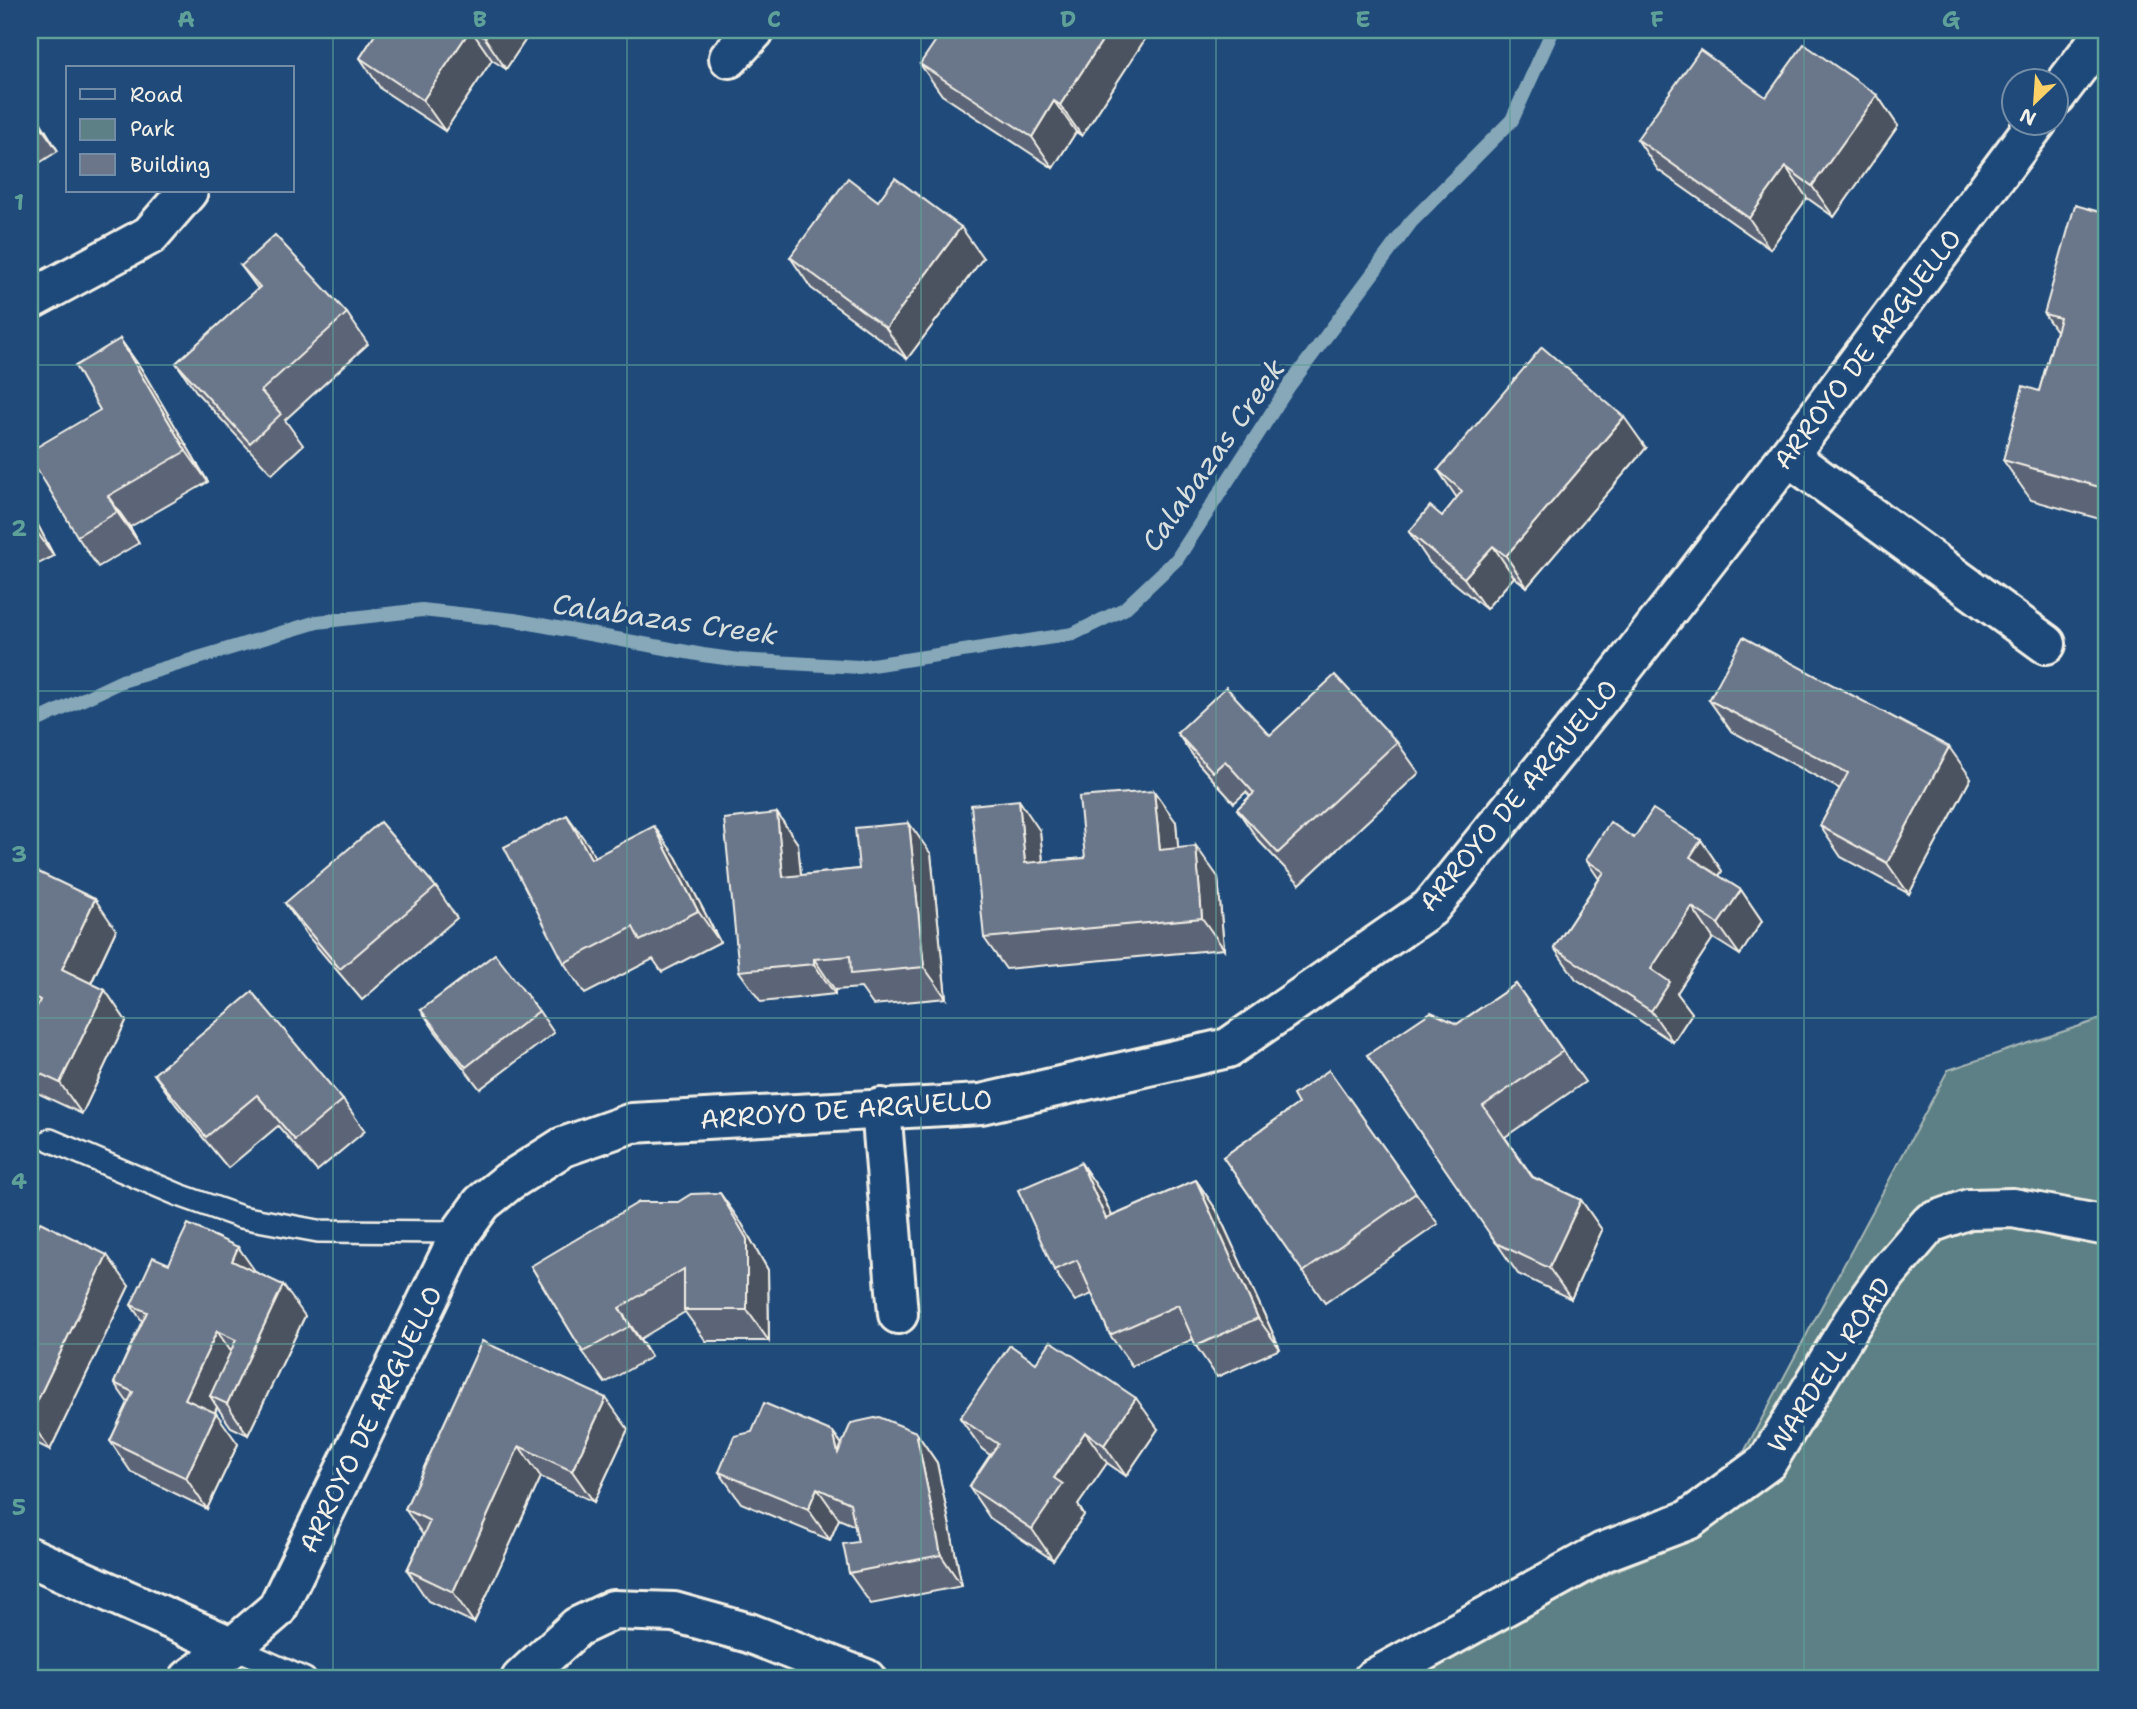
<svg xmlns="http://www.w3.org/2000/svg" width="2137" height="1709" font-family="'Shantell Sans',sans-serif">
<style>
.green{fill:#5c8085;stroke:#a8b8b6;stroke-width:2}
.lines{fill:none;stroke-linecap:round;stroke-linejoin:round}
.stream{stroke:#87a8b9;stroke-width:14}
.lane-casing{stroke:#f4f1e8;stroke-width:26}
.street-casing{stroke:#f4f1e8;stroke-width:44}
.lane{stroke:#1f4a7a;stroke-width:21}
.street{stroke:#1f4a7a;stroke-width:38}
.wall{fill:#5c6577;stroke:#f4f1e8;stroke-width:2}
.shaded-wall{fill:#4b5361;stroke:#f4f1e8;stroke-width:2}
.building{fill:#6b768a;stroke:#f4f1e8;stroke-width:2}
.grid{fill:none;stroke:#5fa199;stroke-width:2;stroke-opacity:0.55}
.labels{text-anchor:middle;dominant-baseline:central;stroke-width:7;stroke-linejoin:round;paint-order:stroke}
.street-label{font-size:26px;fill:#f4f1e8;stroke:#1f4a7a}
.water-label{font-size:28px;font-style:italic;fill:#d9dfdc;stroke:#1f4a7a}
.neatline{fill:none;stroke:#5fa199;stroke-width:2.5}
.grid-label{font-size:23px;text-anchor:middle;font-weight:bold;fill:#5fa199}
</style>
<rect width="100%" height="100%" fill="#1f4a7a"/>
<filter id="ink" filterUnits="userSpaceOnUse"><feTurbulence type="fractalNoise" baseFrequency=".0143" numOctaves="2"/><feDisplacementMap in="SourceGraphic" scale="14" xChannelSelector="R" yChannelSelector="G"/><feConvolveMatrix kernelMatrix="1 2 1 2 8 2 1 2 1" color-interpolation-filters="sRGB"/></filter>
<g filter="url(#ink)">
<path class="green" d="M 2107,1017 L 2107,1679 L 1412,1679 L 1612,1572 L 1698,1538 L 1948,1070 Z"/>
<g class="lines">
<path class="stream" d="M 30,724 L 122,681 L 317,622 L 422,610 L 514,620 L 703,655 L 739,660 L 859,667 L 1073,634 L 1124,609 L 1177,559 L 1289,386 L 1411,222 L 1512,120 L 1553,30"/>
<g class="lane-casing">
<g id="lane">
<path d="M 50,1140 L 179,1195 L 241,1217 L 318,1231 L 461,1232"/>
<path d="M 233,1647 L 305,1679"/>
</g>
</g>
<g class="street-casing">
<g id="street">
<path d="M 729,58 L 755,30"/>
<path d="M 2056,96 L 2106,30"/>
<path d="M 30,300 L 150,235 L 188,191"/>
<path d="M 1788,456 L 2046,644"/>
<path d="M 881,1108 L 898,1314"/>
<path d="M 30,1557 L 233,1647"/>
<path d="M 189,1679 L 233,1647 L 277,1609 L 461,1232 L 482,1203 L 508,1182 L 563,1147 L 632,1123 L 981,1104 L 1228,1048 L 1430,908 L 1599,699 L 1788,456 L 2037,122"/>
<path d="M 521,1679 L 577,1627 L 613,1610 L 674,1612 L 749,1633 L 866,1679"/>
<path d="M 1373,1679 L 1603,1552 L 1688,1520 L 1767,1462 L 1853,1321 L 1887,1273 L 1930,1223 L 1969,1209 L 2013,1208 L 2107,1226"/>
</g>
</g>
<use href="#lane" class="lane"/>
<use href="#street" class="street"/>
</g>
<g class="wall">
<path d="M 378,30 L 532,30 L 506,69 L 492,60 L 445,131 L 381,89 L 360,58 Z"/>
<path d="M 1048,30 L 1151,30 L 1082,136 L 1076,132 L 1053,168 L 942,95 L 920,64 L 1043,36 Z"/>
<path d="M 1877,95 L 1898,126 L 1834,217 L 1807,198 L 1770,249 L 1658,170 L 1637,139 L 1766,97 Z"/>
<path d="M 30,105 L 58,151 L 30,169 Z"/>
<path d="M 878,201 L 983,258 L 907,359 L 811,288 L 790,257 Z"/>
<path d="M 2107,214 L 2107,521 L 2031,500 L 2003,460 L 2039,391 L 2056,331 L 2044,314 Z"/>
<path d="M 241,266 L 347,313 L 368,344 L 285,420 L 303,445 L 272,474 L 198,394 L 176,363 L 258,289 Z"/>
<path d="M 120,339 L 142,370 L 208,482 L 130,527 L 139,543 L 98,567 L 77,536 L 100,410 Z"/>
<path d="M 1646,448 L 1527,587 L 1514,577 L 1486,609 L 1430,563 L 1409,532 L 1442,516 L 1457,498 L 1438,470 Z"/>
<path d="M 30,510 L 54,556 L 30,568 Z"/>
<path d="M 1709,700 L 1971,778 L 1909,894 L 1841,857 L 1820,826 L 1840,789 L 1731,731 Z"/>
<path d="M 1177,733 L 1270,735 L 1397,742 L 1419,773 L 1300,884 L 1258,840 L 1237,809 L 1250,796 L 1246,792 L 1234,803 L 1199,764 Z"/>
<path d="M 777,813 L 798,844 L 801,875 L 859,869 L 931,854 L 946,998 L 873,1005 L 861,988 L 835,990 L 835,994 L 761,1002 L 739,971 Z"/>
<path d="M 1176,822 L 1178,848 L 1218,877 L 1224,949 L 1006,969 L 984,938 L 1040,831 L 1043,862 L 1085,858 Z"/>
<path d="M 1634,838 L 1701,840 L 1722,871 L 1719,876 L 1741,890 L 1762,921 L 1740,955 L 1713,938 L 1677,993 L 1692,1013 L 1673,1042 L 1576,979 L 1554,948 L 1599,879 L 1586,860 Z"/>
<path d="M 589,846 L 595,857 L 676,857 L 720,942 L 662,972 L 653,959 L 585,994 L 564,963 Z"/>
<path d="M 30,868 L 116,930 L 91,984 L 105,990 L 126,1021 L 82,1114 L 33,1091 L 30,1086 L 30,1022 L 32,1017 L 30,1015 Z"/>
<path d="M 436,887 L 457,918 L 362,1000 L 306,934 L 285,903 Z"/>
<path d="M 1516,984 L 1585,1082 L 1505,1137 L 1533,1177 L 1581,1200 L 1602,1230 L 1571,1299 L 1518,1274 L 1367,1055 L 1457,1024 Z"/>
<path d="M 421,1010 L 539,1011 L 554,1033 L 480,1089 L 435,1031 Z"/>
<path d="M 1329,1070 L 1438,1224 L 1325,1303 L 1223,1157 L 1298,1104 Z"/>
<path d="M 154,1074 L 343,1100 L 365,1131 L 317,1171 L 278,1126 L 228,1168 L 176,1105 Z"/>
<path d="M 1081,1163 L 1102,1194 L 1112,1216 L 1196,1180 L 1217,1211 L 1280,1349 L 1217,1377 L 1196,1346 L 1193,1339 L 1132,1366 L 1110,1335 L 1092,1294 L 1075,1301 L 1054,1270 Z"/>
<path d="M 742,1224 L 768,1270 L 769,1341 L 706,1341 L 685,1312 L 640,1339 L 651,1357 L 605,1383 L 583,1352 L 531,1266 Z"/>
<path d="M 30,1243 L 129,1286 L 50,1450 L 30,1440 Z"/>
<path d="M 238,1247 L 255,1272 L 305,1316 L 248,1435 L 231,1427 L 217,1407 L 215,1413 L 238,1444 L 207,1509 L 131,1472 L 110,1441 L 128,1403 L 114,1383 L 142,1321 L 131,1305 L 169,1264 Z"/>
<path d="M 482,1341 L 628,1429 L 594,1502 L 541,1477 L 474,1623 L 428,1601 L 407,1570 L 423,1535 L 405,1509 Z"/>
<path d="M 1036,1363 L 1158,1429 L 1126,1476 L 1107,1463 L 1078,1505 L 1084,1515 L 1053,1560 L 990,1518 L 969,1487 L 990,1455 L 982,1449 L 960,1418 Z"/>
<path d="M 833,1432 L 842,1444 L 916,1432 L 937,1463 L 962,1586 L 871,1604 L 849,1573 L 858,1542 L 855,1526 L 839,1519 L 830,1540 L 741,1503 L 719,1472 Z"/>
</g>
<g class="shaded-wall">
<path d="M 470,30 L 471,30 L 492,60 L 445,131 L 423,100 Z"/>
<path d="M 490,30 L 532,30 L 506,69 L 485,38 Z"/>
<path d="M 1109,30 L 1151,30 L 1082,136 L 1060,105 Z"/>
<path d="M 1877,95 L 1898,126 L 1834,217 L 1812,186 Z"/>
<path d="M 1054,101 L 1076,132 L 1053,168 L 1032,137 Z"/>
<path d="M 30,105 L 58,151 L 37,121 L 30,109 Z"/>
<path d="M 1786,167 L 1807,198 L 1770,249 L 1749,218 Z"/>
<path d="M 961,227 L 983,258 L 907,359 L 886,328 Z"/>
<path d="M 120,339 L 142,370 L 208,482 L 186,451 Z"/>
<path d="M 1624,417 L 1646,448 L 1527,587 L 1506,556 Z"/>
<path d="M 2107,474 L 2107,494 L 2103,488 Z"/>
<path d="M 108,496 L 130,527 L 139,543 L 117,512 Z"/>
<path d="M 30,510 L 54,556 L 32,525 L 30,520 Z"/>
<path d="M 1493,546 L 1514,577 L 1486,609 L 1464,578 Z"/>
<path d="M 1949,747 L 1971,778 L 1909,894 L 1887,863 Z"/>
<path d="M 1154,791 L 1176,822 L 1181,881 L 1160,850 Z"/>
<path d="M 1019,800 L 1040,831 L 1046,894 L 1025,863 Z"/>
<path d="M 777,813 L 798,844 L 804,907 L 783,877 Z"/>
<path d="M 567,815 L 589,846 L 612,890 L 591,859 Z"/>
<path d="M 909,823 L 931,854 L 946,998 L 924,967 Z"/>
<path d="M 654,826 L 676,857 L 720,942 L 698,911 Z"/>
<path d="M 1701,840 L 1722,871 L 1711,888 L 1690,857 Z"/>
<path d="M 1196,846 L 1218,877 L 1224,949 L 1202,918 Z"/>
<path d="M 1741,890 L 1762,921 L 1740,955 L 1718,924 Z"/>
<path d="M 95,899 L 116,930 L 83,1000 L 62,969 Z"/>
<path d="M 1692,907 L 1713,938 L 1677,993 L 1692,1013 L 1673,1042 L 1651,1011 L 1651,969 Z"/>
<path d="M 814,959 L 835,990 L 835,994 L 814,964 Z"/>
<path d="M 105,990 L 126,1021 L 82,1114 L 60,1083 Z"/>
<path d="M 1081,1163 L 1102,1194 L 1127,1250 L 1106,1219 Z"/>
<path d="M 1196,1180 L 1217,1211 L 1280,1349 L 1258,1318 Z"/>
<path d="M 720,1193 L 742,1224 L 768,1270 L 769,1341 L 747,1310 Z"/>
<path d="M 1581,1200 L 1602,1230 L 1571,1299 L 1549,1268 Z"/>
<path d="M 238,1247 L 260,1278 L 232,1261 Z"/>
<path d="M 107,1255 L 129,1286 L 50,1450 L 30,1421 L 30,1416 Z"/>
<path d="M 283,1285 L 305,1316 L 248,1435 L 227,1404 Z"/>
<path d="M 619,1308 L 640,1339 L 651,1357 L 630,1326 Z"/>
<path d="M 217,1331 L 238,1362 L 210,1396 L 217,1407 L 207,1430 L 185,1399 Z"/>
<path d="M 606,1398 L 628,1429 L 594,1502 L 572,1471 Z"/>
<path d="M 1136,1398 L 1158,1429 L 1126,1476 L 1104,1445 Z"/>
<path d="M 216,1413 L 238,1444 L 207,1509 L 186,1478 Z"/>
<path d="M 833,1432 L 855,1463 L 838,1453 Z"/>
<path d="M 916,1432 L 937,1463 L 962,1586 L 941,1555 Z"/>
<path d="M 1085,1432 L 1107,1463 L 1078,1505 L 1084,1515 L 1053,1560 L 1032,1529 L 1054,1478 Z"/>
<path d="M 519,1446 L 541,1477 L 474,1623 L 453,1592 Z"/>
<path d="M 817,1488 L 839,1519 L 830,1540 L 808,1509 Z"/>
</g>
<g class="building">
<path d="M 378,30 L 470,30 L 423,100 L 360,58 Z"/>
<path d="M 472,30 L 490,30 L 485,38 Z"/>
<path d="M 943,30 L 1034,30 L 1043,36 L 1048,30 L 1109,30 L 1060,105 L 1054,101 L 1032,137 L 920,64 Z"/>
<path d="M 1804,44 L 1877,95 L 1812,186 L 1786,167 L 1749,218 L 1637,139 L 1700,50 L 1766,97 Z"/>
<path d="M 30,109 L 37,121 L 30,125 Z"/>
<path d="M 848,178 L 878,201 L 895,178 L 961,227 L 886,328 L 790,257 Z"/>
<path d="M 2075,205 L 2107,214 L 2107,474 L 2103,488 L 2003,460 L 2023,386 L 2039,391 L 2060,318 L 2044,314 Z"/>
<path d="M 275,235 L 347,313 L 261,391 L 281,414 L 250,443 L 176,363 L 260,287 L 241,266 Z"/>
<path d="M 120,339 L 186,451 L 108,496 L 117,512 L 77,536 L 30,457 L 30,451 L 100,410 L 75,366 Z"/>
<path d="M 1542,347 L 1624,417 L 1506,556 L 1493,546 L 1464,578 L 1409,532 L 1430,506 L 1442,516 L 1462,491 L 1438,470 Z"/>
<path d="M 1743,637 L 1949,747 L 1887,863 L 1820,826 L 1848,773 L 1709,700 Z"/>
<path d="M 1335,675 L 1397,742 L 1278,853 L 1237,809 L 1254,793 L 1225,761 L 1213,772 L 1177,733 L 1226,687 L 1270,735 Z"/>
<path d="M 1154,791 L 1160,850 L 1196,846 L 1202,918 L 984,938 L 971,805 L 1019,800 L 1025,863 L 1085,858 L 1079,797 Z"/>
<path d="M 1653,809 L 1701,840 L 1690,857 L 1741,890 L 1718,924 L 1692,907 L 1651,969 L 1670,982 L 1651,1011 L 1554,948 L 1604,872 L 1586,860 L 1610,822 L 1634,838 Z"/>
<path d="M 777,813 L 783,877 L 859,869 L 855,828 L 909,823 L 924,967 L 851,974 L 850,956 L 814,959 L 814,964 L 739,971 L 724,819 Z"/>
<path d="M 567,815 L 591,859 L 654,826 L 698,911 L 640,941 L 633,927 L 564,963 L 504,847 Z"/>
<path d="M 380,822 L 436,887 L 340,969 L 285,903 Z"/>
<path d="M 30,868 L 95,899 L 62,969 L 105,990 L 60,1083 L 30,1069 L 30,1022 L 40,1000 L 30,995 Z"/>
<path d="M 495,954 L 539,1011 L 466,1067 L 421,1010 Z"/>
<path d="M 1516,984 L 1563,1051 L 1483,1106 L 1532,1177 L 1581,1200 L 1549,1268 L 1496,1243 L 1367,1055 L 1431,1012 L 1457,1024 Z"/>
<path d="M 252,992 L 343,1100 L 295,1140 L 257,1095 L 206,1137 L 154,1074 Z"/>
<path d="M 1329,1070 L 1416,1193 L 1303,1272 L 1223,1157 L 1298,1104 L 1293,1095 Z"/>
<path d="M 1081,1163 L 1106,1219 L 1196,1180 L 1258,1318 L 1196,1346 L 1178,1305 L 1110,1335 L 1077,1260 L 1054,1270 L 1018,1190 Z"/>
<path d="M 720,1193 L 747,1239 L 747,1310 L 684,1310 L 684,1269 L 619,1308 L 630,1326 L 583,1352 L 531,1266 L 639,1202 L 678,1202 L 691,1194 Z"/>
<path d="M 40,1222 L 107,1255 L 30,1416 L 30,1243 Z"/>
<path d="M 188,1224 L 238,1247 L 232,1261 L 283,1285 L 227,1404 L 210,1396 L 236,1340 L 217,1331 L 185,1399 L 216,1413 L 186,1478 L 110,1441 L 133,1392 L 114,1383 L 147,1312 L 131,1305 L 153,1257 L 169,1264 Z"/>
<path d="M 482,1341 L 606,1398 L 572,1471 L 519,1446 L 453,1592 L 407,1570 L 430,1521 L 405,1509 Z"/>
<path d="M 1051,1341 L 1136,1398 L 1104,1445 L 1085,1432 L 1054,1478 L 1063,1484 L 1032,1529 L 969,1487 L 998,1444 L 960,1418 L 1010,1345 L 1036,1363 Z"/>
<path d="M 764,1403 L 833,1432 L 838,1453 L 851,1423 L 879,1417 L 916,1432 L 941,1555 L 849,1573 L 843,1544 L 858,1542 L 850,1503 L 817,1488 L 808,1509 L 719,1472 L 734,1436 L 752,1432 Z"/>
</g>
</g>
<path class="grid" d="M 333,30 L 333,1679M 627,30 L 627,1679M 921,30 L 921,1679M 1216,30 L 1216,1679M 1510,30 L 1510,1679M 1804,30 L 1804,1679M 30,365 L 2107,365M 30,691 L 2107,691M 30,1018 L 2107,1018M 30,1344 L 2107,1344"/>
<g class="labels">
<g class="street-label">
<text transform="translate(1867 349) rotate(-53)">ARROYO DE ARGUELLO</text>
<text transform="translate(1518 795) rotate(-50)">ARROYO DE ARGUELLO</text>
<text transform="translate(846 1109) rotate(-4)">ARROYO DE ARGUELLO</text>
<text transform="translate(1829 1365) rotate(-57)">WARDELL ROAD</text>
<text transform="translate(370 1419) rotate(-64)">ARROYO DE ARGUELLO</text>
</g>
<g class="water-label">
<text transform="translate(1213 455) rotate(-55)">Calabazas Creek</text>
<text transform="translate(665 619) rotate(8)">Calabazas Creek</text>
</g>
</g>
<rect width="2137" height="1709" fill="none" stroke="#1f4a7a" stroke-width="77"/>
<rect x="66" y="66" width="228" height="126" fill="#1f4a7a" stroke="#748da6" stroke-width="2"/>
<rect x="80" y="89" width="35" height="10" fill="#1f4a7a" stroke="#748da6" stroke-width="2"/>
<text x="130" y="102" font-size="21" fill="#f4f1e8">Road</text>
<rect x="80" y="119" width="35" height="21" fill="#5c8085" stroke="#748da6" stroke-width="2"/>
<text x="130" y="136" font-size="21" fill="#f4f1e8">Park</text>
<rect x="80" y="154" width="35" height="21" fill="#6b768a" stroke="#748da6" stroke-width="2"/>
<text x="130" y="172" font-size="21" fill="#f4f1e8">Building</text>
<g transform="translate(2035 102) rotate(205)"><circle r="33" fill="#1f4a7a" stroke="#748da6" stroke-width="2"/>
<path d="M0-5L12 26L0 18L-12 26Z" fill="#ffd166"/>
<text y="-10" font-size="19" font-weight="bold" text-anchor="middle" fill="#f4f1e8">N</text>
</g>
<rect x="38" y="38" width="2060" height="1632" class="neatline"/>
<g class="grid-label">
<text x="186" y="27">A</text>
<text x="480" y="27">B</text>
<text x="774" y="27">C</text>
<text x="1068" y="27">D</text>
<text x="1363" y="27">E</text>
<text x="1657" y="27">F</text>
<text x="1951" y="27">G</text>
<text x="19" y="210">1</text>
<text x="19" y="536">2</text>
<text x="19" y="862">3</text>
<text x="19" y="1189">4</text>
<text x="19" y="1515">5</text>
</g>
</svg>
